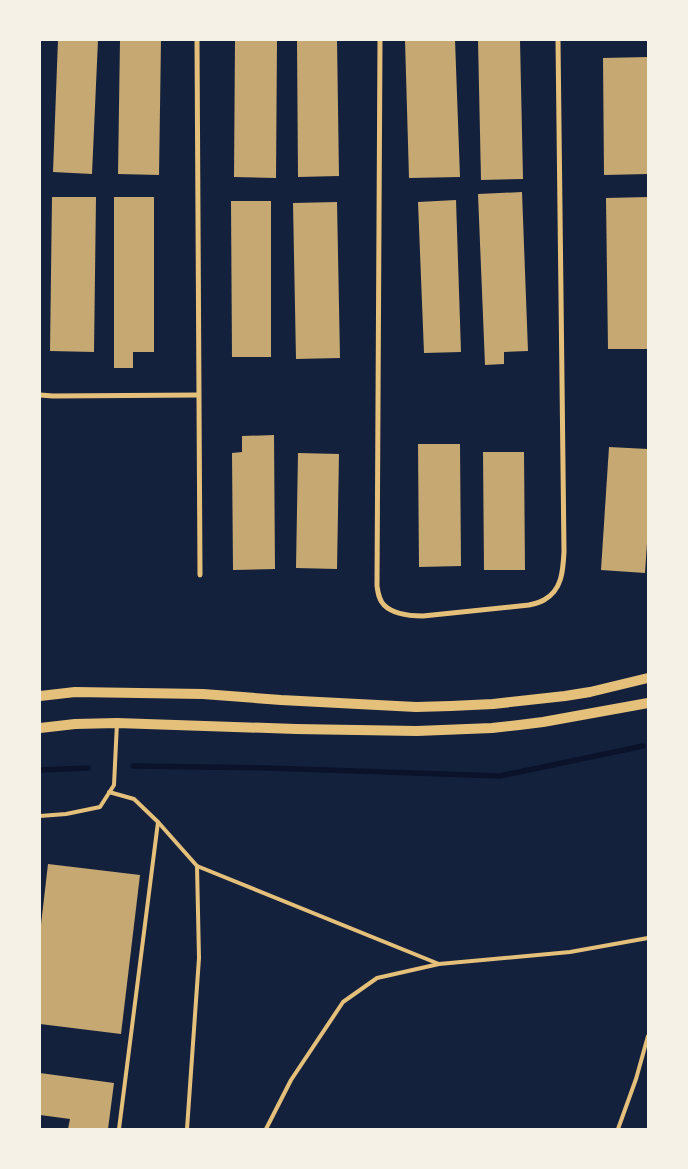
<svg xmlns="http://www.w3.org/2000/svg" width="688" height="1169" font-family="'Playfair Display',serif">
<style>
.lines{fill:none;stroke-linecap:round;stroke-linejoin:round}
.stream{stroke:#0b132b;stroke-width:5.5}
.building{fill:#c6a872}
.service{stroke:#e5c07b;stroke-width:4}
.minor{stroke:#e5c07b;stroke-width:5}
.secondary{stroke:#e5c07b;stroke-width:10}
</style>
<rect width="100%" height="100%" fill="#14213d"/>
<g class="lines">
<g class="stream">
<path d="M 133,766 L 269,768 L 500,776 L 643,746"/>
<path d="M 40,770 L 88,768"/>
</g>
</g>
<g class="building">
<path d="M 58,40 L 98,40 L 92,174 L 53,172 Z"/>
<path d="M 120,40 L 161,40 L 159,175 L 118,174 Z"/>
<path d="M 235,40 L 277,40 L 276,178 L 234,177 Z"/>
<path d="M 297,40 L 337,40 L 339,176 L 298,177 Z"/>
<path d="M 405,40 L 455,40 L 460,177 L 409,178 Z"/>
<path d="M 478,40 L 520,40 L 523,179 L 481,180 Z"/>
<path d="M 648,57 L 648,174 L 604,175 L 603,58 Z"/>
<path d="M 522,192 L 528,351 L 504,352 L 504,364 L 485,365 L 478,194 Z"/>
<path d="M 52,197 L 96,197 L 94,352 L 50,351 Z"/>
<path d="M 114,197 L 154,197 L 154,352 L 133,352 L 133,368 L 114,368 Z"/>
<path d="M 648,197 L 648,349 L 608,349 L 606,198 Z"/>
<path d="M 456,200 L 461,352 L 424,353 L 418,202 Z"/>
<path d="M 231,201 L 271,201 L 271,357 L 232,357 Z"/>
<path d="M 337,202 L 340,358 L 296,359 L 293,203 Z"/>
<path d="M 274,435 L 275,569 L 233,570 L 232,453 L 242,452 L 242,436 Z"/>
<path d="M 418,444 L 460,444 L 461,566 L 419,567 Z"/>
<path d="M 609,447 L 648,449 L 648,528 L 645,573 L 601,570 Z"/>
<path d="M 483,452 L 524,452 L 525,570 L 484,570 Z"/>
<path d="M 298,453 L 339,454 L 337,569 L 296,568 Z"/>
<path d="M 48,864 L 140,875 L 121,1034 L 40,1024 L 40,933 Z"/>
<path d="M 40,1073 L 114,1083 L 108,1129 L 68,1129 L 70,1119 L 40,1115 Z"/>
</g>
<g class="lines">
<g class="service">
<path d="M 109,792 L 134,799 L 158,822 L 119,1129"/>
<path d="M 40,816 L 66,814 L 100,807 L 114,785 L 117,723"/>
<path d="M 158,822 L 197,866 L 439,964"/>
<path d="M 187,1129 L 199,958 L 197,866"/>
<path d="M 266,1129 L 291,1080 L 343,1002 L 377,978 L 439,964 L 570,952 L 648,938"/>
<path d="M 618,1129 L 636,1079 L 648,1036"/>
</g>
<g class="minor">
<path d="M 197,40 L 200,575"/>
<path d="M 380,40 L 377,586 C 378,593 379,600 384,605 C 393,614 411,616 423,616 L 529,605 C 533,604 539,603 544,600 C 562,590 563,571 564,552 L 558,40"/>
<path d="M 40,395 L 53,396 L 198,395"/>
</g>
<g class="secondary">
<path d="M 40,696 L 75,692 L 203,694 L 281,700 L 416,707 L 451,706 L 493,704 L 565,696 L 590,692 L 648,678"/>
<path d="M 40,728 L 75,724 L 117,723 L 296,729 L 417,731 L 492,728 L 519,725 L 543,722 L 648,703"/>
</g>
</g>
<rect width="688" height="1169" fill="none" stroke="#f6f1e7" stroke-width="82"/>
</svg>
